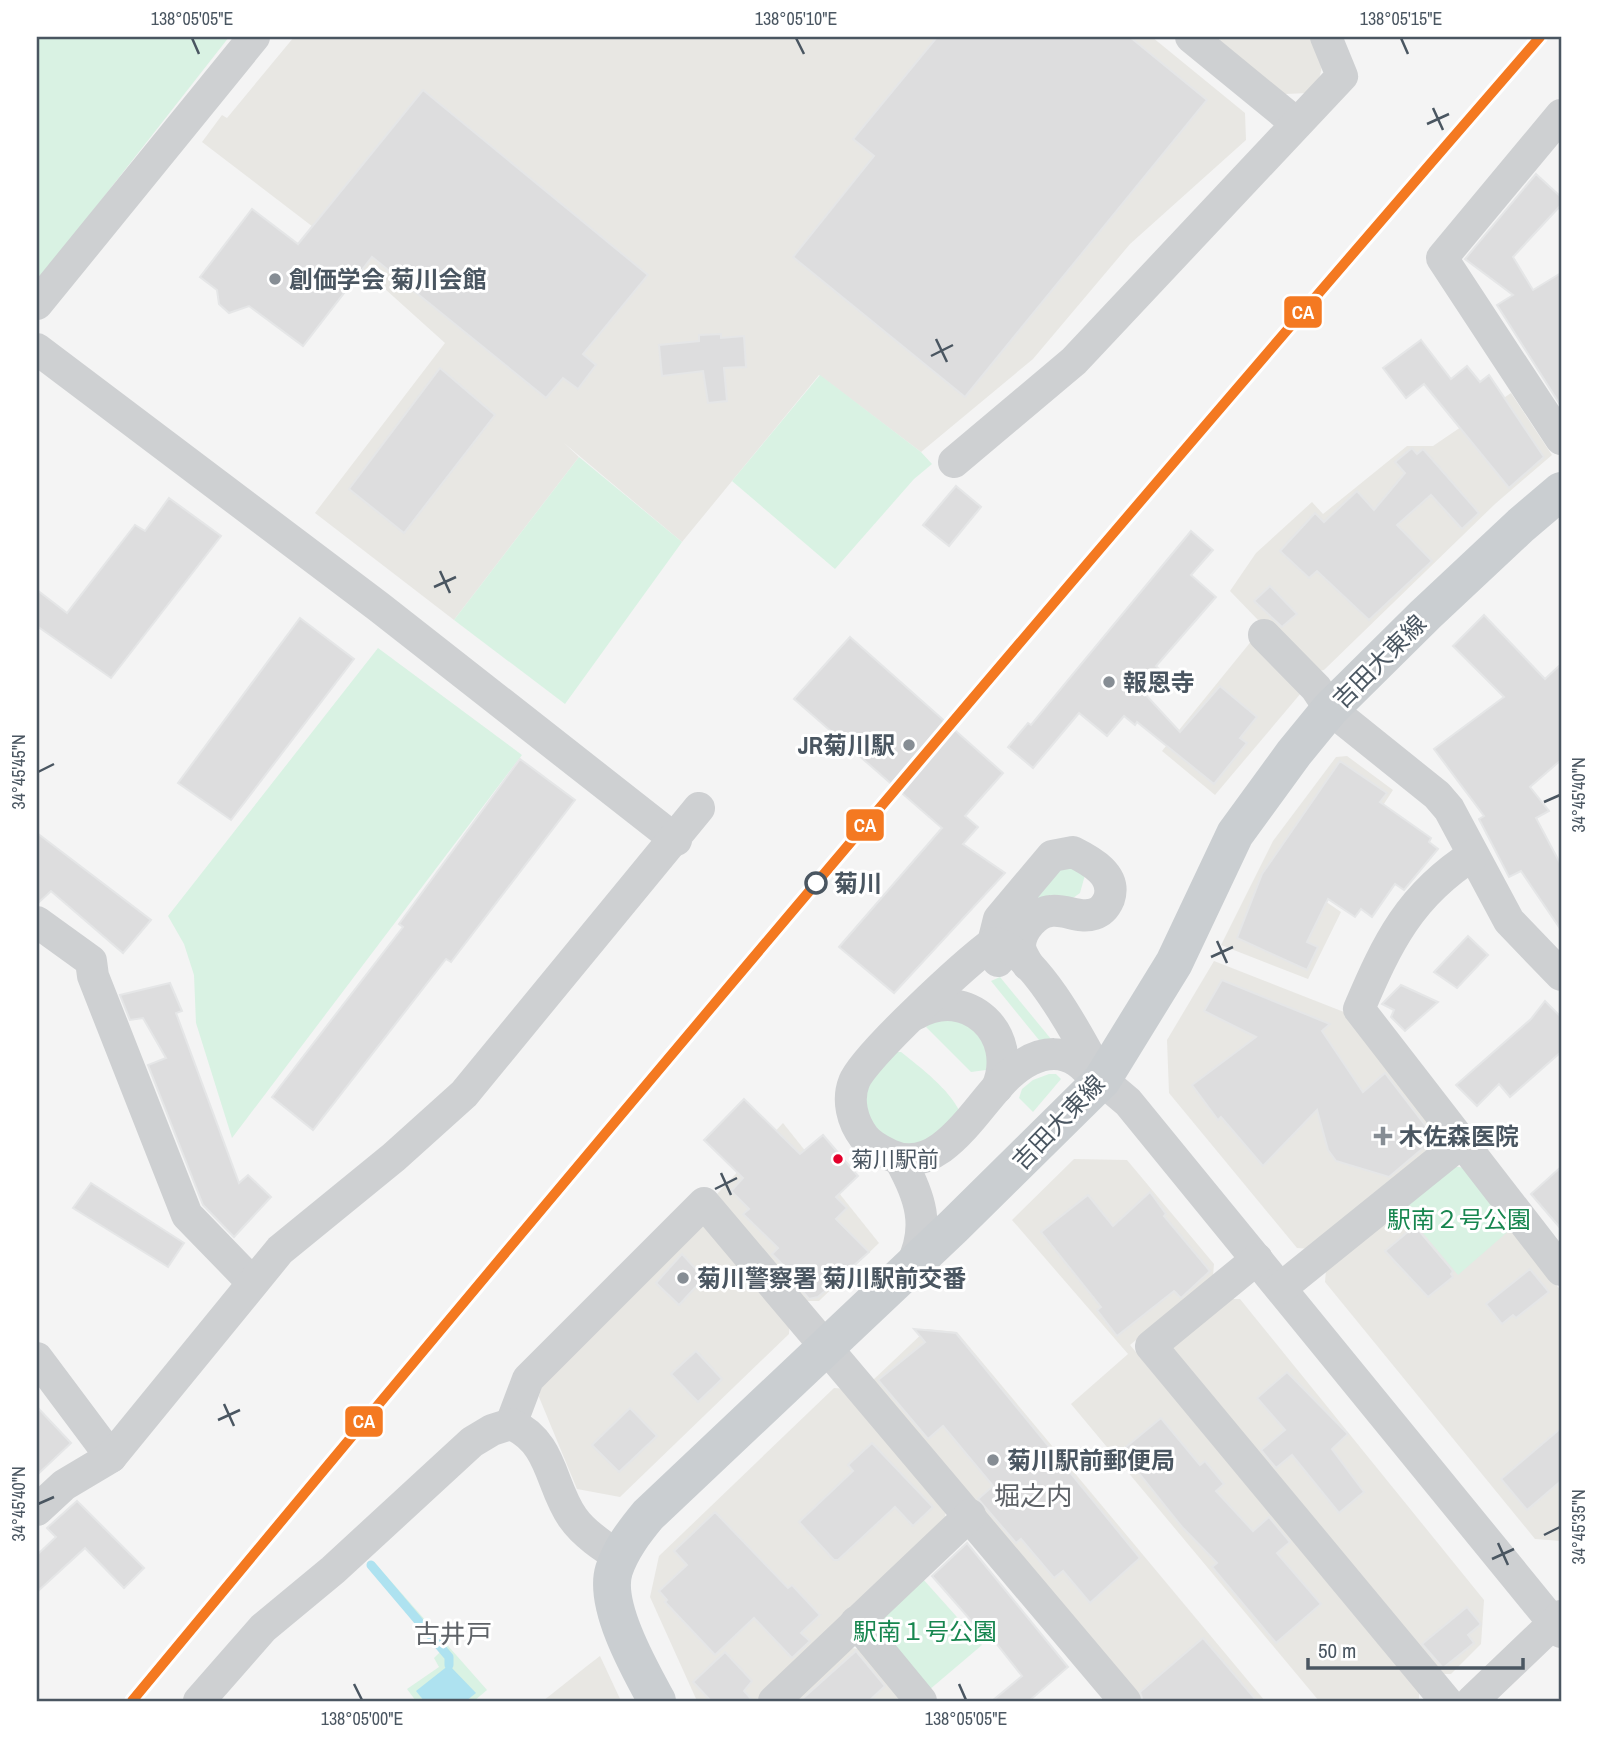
<svg xmlns="http://www.w3.org/2000/svg" width="1598" height="1738" font-family="'Archivo Narrow','Noto Sans JP',sans-serif">
<style>
.commercial{fill:#e8e7e3}
.green{fill:#d9f2e3}
.water{fill:#aee2f0}
.lines{fill:none;stroke-linecap:round;stroke-linejoin:round}
.stream{stroke:#aee2f0;stroke-width:9}
.building{fill:#ddddde;stroke:#e5e6e7;stroke-width:2}
.minor{stroke:#ced0d2;stroke-width:32}
.major{stroke:#caced1;stroke-width:38}
.rail-1-casing{stroke:#fff;stroke-width:16}
.rail-1{stroke:#f47921;stroke-width:10}
.ticks{fill:none;stroke:#4a5661;stroke-width:2.5}
.poi-dot{fill:#868d94;stroke:#fff;stroke-width:2.5}
.stop-dot{fill:#fff;stroke:#4a5661;stroke-width:3.5}
.bus-dot{fill:#e4002b;stroke:#fff;stroke-width:2.5}
.labels{text-anchor:middle;dominant-baseline:central;stroke-width:6;stroke-linejoin:round;paint-order:stroke}
.bus-label{font-size:22px;fill:#4a5661;stroke:#fff;text-anchor:start}
.poi-label{font-size:24px;font-weight:bold;fill:#4a5661;stroke:#fff;text-anchor:start}
.street-label{font-size:24px;fill:#4a5661;stroke:#fff}
.stop-label{font-size:24px;font-weight:bold;fill:#4a5661;stroke:#fff;text-anchor:start}
.park-label{font-size:24px;fill:#17864f;stroke:#fff}
.neighbourhood-label{font-size:26px;fill:#5f6368;stroke:#fff}
.line-badge{stroke:#fff;stroke-width:2.5}
.badge-label{font-size:19px;text-anchor:middle;font-weight:bold;fill:#fff}
.neatline{fill:none;stroke:#4a5661;stroke-width:2.5}
.ticks-label{font-size:18px;text-anchor:middle;fill:#4a5661}
</style>
<rect width="100%" height="100%" fill="#f4f4f4"/>
<g class="commercial">
<path d="M 294,37 L 1152,37 L 1245,113 L 1246,140 L 1130,244 L 1033,359 L 921,452 L 819,375 L 682,542 L 564,443 L 579,457 L 454,620 L 315,513 L 445,343 L 334,243 L 202,142 L 222,115 L 227,118 Z"/>
<path d="M 1215,37 L 1312,37 L 1323,62 L 1318,84 L 1309,93 L 1285,94 Z"/>
<path d="M 1511,393 L 1552,455 L 1495,504 L 1324,670 L 1309,673 L 1230,591 L 1256,553 L 1312,502 L 1323,514 L 1407,446 L 1433,446 Z"/>
<path d="M 1253,639 L 1301,693 L 1215,795 L 1162,751 Z"/>
<path d="M 1347,756 L 1393,790 L 1322,899 L 1341,912 L 1308,979 L 1221,945 L 1273,841 L 1336,757 Z"/>
<path d="M 1214,961 L 1344,1012 L 1438,1134 L 1436,1147 L 1311,1249 L 1297,1248 L 1169,1093 L 1167,1040 Z"/>
<path d="M 783,1123 L 879,1243 L 819,1301 L 801,1301 L 717,1194 Z"/>
<path d="M 1074,1159 L 1127,1160 L 1214,1264 L 1213,1276 L 1130,1345 L 1419,1691 L 1419,1701 L 1319,1701 L 1071,1404 L 1128,1354 L 1012,1220 Z"/>
<path d="M 1402,1208 L 1512,1228 L 1561,1291 L 1561,1541 L 1535,1539 L 1325,1282 L 1326,1270 Z"/>
<path d="M 697,1225 L 709,1226 L 790,1321 L 789,1334 L 620,1497 L 577,1489 L 539,1397 L 542,1383 Z"/>
<path d="M 1226,1299 L 1240,1299 L 1484,1600 L 1481,1644 L 1451,1674 L 1438,1674 L 1172,1355 L 1173,1342 Z"/>
<path d="M 927,1329 L 957,1332 L 1265,1701 L 1140,1701 L 873,1380 Z"/>
<path d="M 834,1388 L 847,1389 L 946,1507 L 945,1520 L 756,1701 L 697,1701 L 650,1597 L 659,1556 Z"/>
<path d="M 849,1648 L 862,1649 L 905,1701 L 793,1701 Z"/>
<path d="M 600,1656 L 621,1701 L 543,1701 L 587,1666 Z"/>
</g>
<g class="green">
<path d="M 37,37 L 229,37 L 37,282 Z"/>
<path d="M 820,375 L 921,452 L 932,464 L 914,479 L 835,569 L 732,481 Z"/>
<path d="M 579,457 L 682,542 L 565,704 L 454,620 Z"/>
<path d="M 378,648 L 522,755 L 232,1138 L 196,1023 L 194,975 L 184,944 L 168,916 Z"/>
<path d="M 1062,862 L 1085,875 L 1080,893 L 1073,898 L 1022,905 Z"/>
<path d="M 1000,977 L 1051,1039 L 1043,1045 L 991,981 Z"/>
<path d="M 956,1020 L 970,1026 L 990,1051 L 986,1070 L 971,1072 L 926,1027 L 932,1021 Z"/>
<path d="M 893,1052 L 901,1052 C 921,1068 949,1089 960,1112 L 942,1135 L 905,1147 L 885,1140 L 864,1110 L 868,1079 Z"/>
<path d="M 1049,1074 L 1056,1074 L 1061,1079 L 1033,1112 L 1019,1098 L 1022,1089 L 1033,1080 Z"/>
<path d="M 1453,1166 L 1465,1168 L 1512,1228 L 1458,1275 L 1402,1208 Z"/>
<path d="M 374,1562 L 487,1690 L 474,1701 L 466,1701 L 475,1693 L 417,1691 L 424,1701 L 416,1701 L 407,1689 L 439,1667 L 434,1658 L 440,1652 L 369,1566 Z"/>
<path d="M 922,1578 L 982,1645 L 929,1690 L 880,1629 L 881,1617 Z"/>
</g>
<path class="water" d="M 449,1665 L 476,1693 L 466,1701 L 424,1701 L 416,1691 Z"/>
<g class="lines">
<path class="stream" d="M 371,1565 L 449,1657 L 449,1665"/>
</g>
<g class="building">
<path d="M 937,37 L 1130,37 L 1207,100 L 965,397 L 793,257 L 874,156 L 853,139 Z"/>
<path d="M 423,90 L 648,275 L 583,354 L 596,365 L 578,389 L 563,378 L 546,398 L 372,257 L 303,346 L 249,306 L 229,313 L 219,304 L 217,290 L 200,277 L 252,209 L 298,244 Z"/>
<path d="M 1536,174 L 1561,197 L 1561,205 L 1513,257 L 1533,290 L 1561,273 L 1561,406 L 1497,305 L 1513,295 L 1465,259 Z"/>
<path d="M 721,334 L 721,338 L 744,336 L 746,367 L 724,368 L 727,401 L 708,403 L 703,371 L 662,376 L 659,345 L 699,341 L 699,335 Z"/>
<path d="M 1421,340 L 1451,379 L 1467,366 L 1480,382 L 1489,375 L 1544,457 L 1509,488 L 1424,384 L 1406,398 L 1383,368 Z"/>
<path d="M 440,368 L 495,415 L 404,533 L 349,489 Z"/>
<path d="M 1412,448 L 1417,454 L 1423,449 L 1479,513 L 1462,529 L 1431,495 L 1397,525 L 1432,561 L 1369,620 L 1317,571 L 1309,578 L 1280,551 L 1315,513 L 1324,522 L 1357,491 L 1374,510 L 1405,473 L 1395,462 Z"/>
<path d="M 956,486 L 981,507 L 949,546 L 923,525 Z"/>
<path d="M 169,498 L 221,536 L 111,678 L 37,626 L 37,590 L 67,613 L 135,525 L 145,531 Z"/>
<path d="M 1191,531 L 1213,550 L 1191,575 L 1216,597 L 1156,666 L 1162,672 L 1144,693 L 1180,732 L 1220,686 L 1257,717 L 1240,738 L 1247,743 L 1214,784 L 1137,722 L 1135,725 L 1124,716 L 1107,736 L 1079,713 L 1033,768 L 1008,747 L 1028,723 L 1031,725 Z"/>
<path d="M 1270,586 L 1297,614 L 1282,627 L 1254,601 Z"/>
<path d="M 1484,615 L 1545,679 L 1561,664 L 1561,760 L 1530,787 L 1549,811 L 1536,818 L 1561,865 L 1561,930 L 1521,871 L 1509,877 L 1479,819 L 1484,816 L 1434,749 L 1504,697 L 1453,646 Z"/>
<path d="M 300,618 L 354,659 L 231,820 L 178,783 Z"/>
<path d="M 850,637 L 1003,773 L 965,816 L 978,827 L 963,844 L 1005,873 L 894,993 L 839,947 L 942,828 L 794,699 Z"/>
<path d="M 520,759 L 575,800 L 451,962 L 446,959 L 313,1130 L 272,1097 L 403,927 L 399,924 Z"/>
<path d="M 1340,761 L 1387,793 L 1380,802 L 1431,838 L 1429,842 L 1438,849 L 1404,890 L 1395,884 L 1372,917 L 1361,909 L 1355,917 L 1328,899 L 1307,942 L 1318,947 L 1307,970 L 1237,938 L 1262,874 Z"/>
<path d="M 37,833 L 151,920 L 123,953 L 51,891 L 37,904 Z"/>
<path d="M 1468,936 L 1488,955 L 1457,988 L 1434,972 Z"/>
<path d="M 1222,980 L 1330,1024 L 1322,1031 L 1363,1092 L 1385,1073 L 1435,1138 L 1389,1177 L 1336,1161 L 1328,1150 L 1317,1110 L 1263,1166 L 1221,1117 L 1218,1120 L 1192,1085 L 1256,1037 L 1204,1011 Z"/>
<path d="M 170,983 L 182,1011 L 176,1013 L 239,1183 L 248,1175 L 271,1197 L 234,1237 L 203,1205 L 148,1065 L 166,1058 L 143,1018 L 130,1020 L 120,995 Z"/>
<path d="M 1401,985 L 1438,1002 L 1405,1031 L 1391,1017 L 1394,1010 L 1382,1004 Z"/>
<path d="M 1545,1001 L 1561,1017 L 1561,1052 L 1510,1097 L 1499,1084 L 1477,1106 L 1456,1085 L 1531,1019 Z"/>
<path d="M 744,1099 L 800,1154 L 823,1135 L 858,1176 L 836,1197 L 847,1208 L 836,1219 L 869,1252 L 818,1297 L 809,1299 L 788,1274 L 790,1272 L 772,1254 L 778,1248 L 743,1214 L 749,1209 L 731,1191 L 743,1178 L 704,1140 Z"/>
<path d="M 1561,1167 L 1561,1229 L 1531,1194 Z"/>
<path d="M 91,1183 L 184,1243 L 168,1267 L 73,1208 Z"/>
<path d="M 1150,1192 L 1166,1214 L 1164,1216 L 1210,1271 L 1181,1298 L 1174,1291 L 1117,1336 L 1097,1310 L 1101,1307 L 1041,1232 L 1088,1195 L 1113,1226 Z"/>
<path d="M 1415,1226 L 1453,1271 L 1451,1274 L 1453,1277 L 1428,1297 L 1385,1251 Z"/>
<path d="M 682,1254 L 704,1278 L 679,1305 L 656,1283 Z"/>
<path d="M 1530,1269 L 1549,1292 L 1516,1318 L 1513,1315 L 1502,1324 L 1486,1304 Z"/>
<path d="M 914,1329 L 956,1333 L 1140,1558 L 1090,1603 L 1063,1571 L 1054,1578 L 1021,1539 L 1016,1543 L 978,1499 L 993,1486 L 943,1426 L 928,1439 L 878,1380 L 925,1342 Z"/>
<path d="M 696,1351 L 722,1379 L 698,1402 L 671,1374 Z"/>
<path d="M 1287,1372 L 1348,1434 L 1332,1449 L 1364,1492 L 1339,1513 L 1292,1455 L 1276,1468 L 1261,1450 L 1285,1430 L 1257,1398 Z"/>
<path d="M 37,1407 L 71,1443 L 37,1475 Z"/>
<path d="M 630,1408 L 657,1436 L 619,1472 L 592,1445 Z"/>
<path d="M 1161,1418 L 1200,1465 L 1205,1461 L 1224,1484 L 1216,1491 L 1253,1531 L 1269,1517 L 1290,1542 L 1277,1553 L 1321,1604 L 1276,1643 L 1212,1567 L 1217,1563 L 1182,1527 L 1121,1451 Z"/>
<path d="M 1561,1428 L 1561,1481 L 1527,1510 L 1501,1479 Z"/>
<path d="M 872,1443 L 933,1507 L 913,1526 L 895,1507 L 838,1560 L 834,1560 L 799,1522 L 853,1471 L 848,1465 Z"/>
<path d="M 77,1501 L 144,1568 L 124,1588 L 85,1548 L 37,1592 L 37,1555 L 56,1537 L 47,1528 Z"/>
<path d="M 715,1512 L 788,1588 L 792,1585 L 820,1615 L 801,1633 L 810,1641 L 792,1658 L 754,1618 L 715,1655 L 665,1602 L 667,1600 L 659,1591 L 687,1565 L 674,1551 Z"/>
<path d="M 967,1543 L 1068,1667 L 1029,1701 L 992,1701 L 1022,1676 L 984,1628 L 980,1631 L 932,1576 Z"/>
<path d="M 1467,1607 L 1481,1624 L 1468,1635 L 1474,1643 L 1443,1668 L 1422,1644 Z"/>
<path d="M 1203,1638 L 1257,1701 L 1143,1701 L 1140,1692 Z"/>
<path d="M 856,1651 L 885,1686 L 869,1701 L 800,1701 Z"/>
<path d="M 725,1652 L 752,1681 L 744,1691 L 753,1701 L 711,1701 L 693,1682 Z"/>
</g>
<g class="lines">
<g class="minor">
<path d="M 1191,37 L 1296,123"/>
<path d="M 1561,115 L 1442,258 L 1561,439"/>
<path d="M 37,304 L 254,37"/>
<path d="M 37,349 L 379,607 L 676,840"/>
<path d="M 954,462 L 1074,361 L 1342,76 L 1326,37"/>
<path d="M 1264,635 L 1316,688 L 1330,709 L 1437,795 L 1449,809 L 1509,921 L 1561,975"/>
<path d="M 1473,855 C 1410,895 1387,943 1359,1009 L 1561,1270"/>
<path d="M 37,922 L 91,961 L 93,976 L 187,1215 L 252,1282"/>
<path d="M 998,961 L 993,943 L 999,919 L 1052,856 L 1073,852 C 1091,861 1117,875 1109,899 C 1106,906 1101,912 1094,914 C 1079,919 1066,909 1051,911 C 1036,912 1021,930 1020,945 C 1020,952 1025,959 1028,965"/>
<path d="M 916,1014 C 967,984 1020,1034 997,1088"/>
<path d="M 1102,1080 C 1084,1046 1033,946 993,943 C 967,962 863,1057 854,1082 C 847,1100 852,1121 864,1137 C 871,1146 880,1150 890,1155 C 941,1179 979,1101 1009,1075 C 1039,1048 1071,1045 1094,1079 L 1102,1080 L 1128,1102 L 1561,1632"/>
<path d="M 900,1160 C 920,1196 931,1227 911,1266"/>
<path d="M 1257,1259 L 1151,1346 L 1446,1701"/>
<path d="M 1281,1288 L 1462,1142"/>
<path d="M 37,1358 L 111,1457"/>
<path d="M 511,1424 L 528,1379 L 704,1203 L 1125,1701"/>
<path d="M 37,1510 L 64,1485 L 111,1457 L 280,1250 L 394,1157 L 464,1094 L 699,808"/>
<path d="M 856,1622 L 921,1701"/>
<path d="M 199,1701 L 263,1628 L 333,1570 L 472,1442 L 492,1430 L 511,1424 C 553,1442 550,1486 573,1518 C 584,1534 604,1547 620,1557"/>
<path d="M 774,1701 L 970,1515"/>
<path d="M 1472,1701 L 1561,1616"/>
</g>
<path class="major" d="M 657,1701 C 640,1670 603,1605 614,1570 C 621,1549 634,1532 648,1515 L 953,1227 L 1102,1080 L 1174,963 L 1235,834 L 1294,753 L 1330,709 L 1425,615 L 1521,525 L 1561,491"/>
<g class="rail-1-casing">
<path id="rail-1" d="M 132,1701 C 596,1141 1064,586 1540,37"/>
</g>
<use href="#rail-1" class="rail-1"/>
</g>
<path class="ticks" d="M 192,38 L 199,54M 796,38 L 804,54M 1401,38 L 1408,54M 1433,108 L 1443,130M 1427,124 L 1449,114M 936,339 L 947,362M 931,356 L 953,345M 440,571 L 450,593M 434,587 L 456,577M 38,772 L 54,764M 1544,802 L 1560,795M 1217,941 L 1227,963M 1211,957 L 1233,947M 721,1173 L 731,1195M 715,1189 L 737,1178M 224,1404 L 234,1426M 218,1420 L 240,1410M 38,1504 L 54,1497M 1544,1535 L 1560,1527M 1498,1543 L 1508,1565M 1492,1559 L 1514,1549M 354,1684 L 362,1700M 959,1684 L 966,1700"/>
<g class="poi-dot">
<circle cx="275" cy="279" r="7"/>
<circle cx="1109" cy="682" r="7"/>
<circle cx="909" cy="745" r="7"/>
<path d="M1379.5 1125.5h7v7h7v7h-7v7h-7v-7h-7v-7h7z"/>
<circle cx="683" cy="1278" r="7"/>
<circle cx="993" cy="1460" r="7"/>
</g>
<circle class="stop-dot" cx="816" cy="883" r="10"/>
<circle class="bus-dot" cx="838" cy="1159" r="6"/>
<g class="labels">
<g class="bus-label">
<text x="851" y="1159">菊川駅前</text>
</g>
<g class="poi-label">
<text x="289" y="279">創価学会 菊川会館</text>
<text x="1123" y="682">報恩寺</text>
<text x="895" y="745" text-anchor="end">JR菊川駅</text>
<text x="1399" y="1136">木佐森医院</text>
<text x="697" y="1278">菊川警察署 菊川駅前交番</text>
<text x="1007" y="1460">菊川駅前郵便局</text>
</g>
<g class="street-label">
<text transform="translate(1379 661) rotate(-45)">吉田大東線</text>
<text transform="translate(1058 1122) rotate(-46)">吉田大東線</text>
</g>
<g class="stop-label">
<text x="834" y="883">菊川</text>
</g>
<g class="park-label">
<text x="1459" y="1219">駅南２号公園</text>
<text x="925" y="1631">駅南１号公園</text>
</g>
<g class="neighbourhood-label">
<text x="1033" y="1495">堀之内</text>
<text x="453" y="1633">古井戸</text>
</g>
</g>
<g class="line-badge">
<rect x="1283" y="295" width="40" height="34" rx="7" fill="#f47921"/>
<rect x="845" y="808" width="40" height="34" rx="7" fill="#f47921"/>
<rect x="344" y="1405" width="40" height="33" rx="7" fill="#f47921"/>
</g>
<g class="badge-label">
<text x="1303" y="319">CA</text>
<text x="865" y="832">CA</text>
<text x="364" y="1428">CA</text>
</g>
<rect width="1598" height="1738" fill="none" stroke="#ffffff" stroke-width="77"/>
<path d="M1308 1658v10h215v-10" fill="none" stroke="#4a5661" stroke-width="3.5"/>
<text x="1318" y="1658" font-size="21" fill="#4a5661" stroke="#ffffff" stroke-width="5" paint-order="stroke">50 m</text>
<rect x="38" y="38" width="1522" height="1662" class="neatline"/>
<g class="ticks-label">
<text x="192" y="25">138°05'05"E</text>
<text x="796" y="25">138°05'10"E</text>
<text x="1401" y="25">138°05'15"E</text>
<text transform="translate(19 772) rotate(-90)" y="6">34°45'45"N</text>
<text transform="translate(1579 795) rotate(-90)" y="6">34°45'40"N</text>
<text transform="translate(19 1504) rotate(-90)" y="6">34°45'40"N</text>
<text transform="translate(1579 1527) rotate(-90)" y="6">34°45'35"N</text>
<text x="362" y="1725">138°05'00"E</text>
<text x="966" y="1725">138°05'05"E</text>
</g>
</svg>
